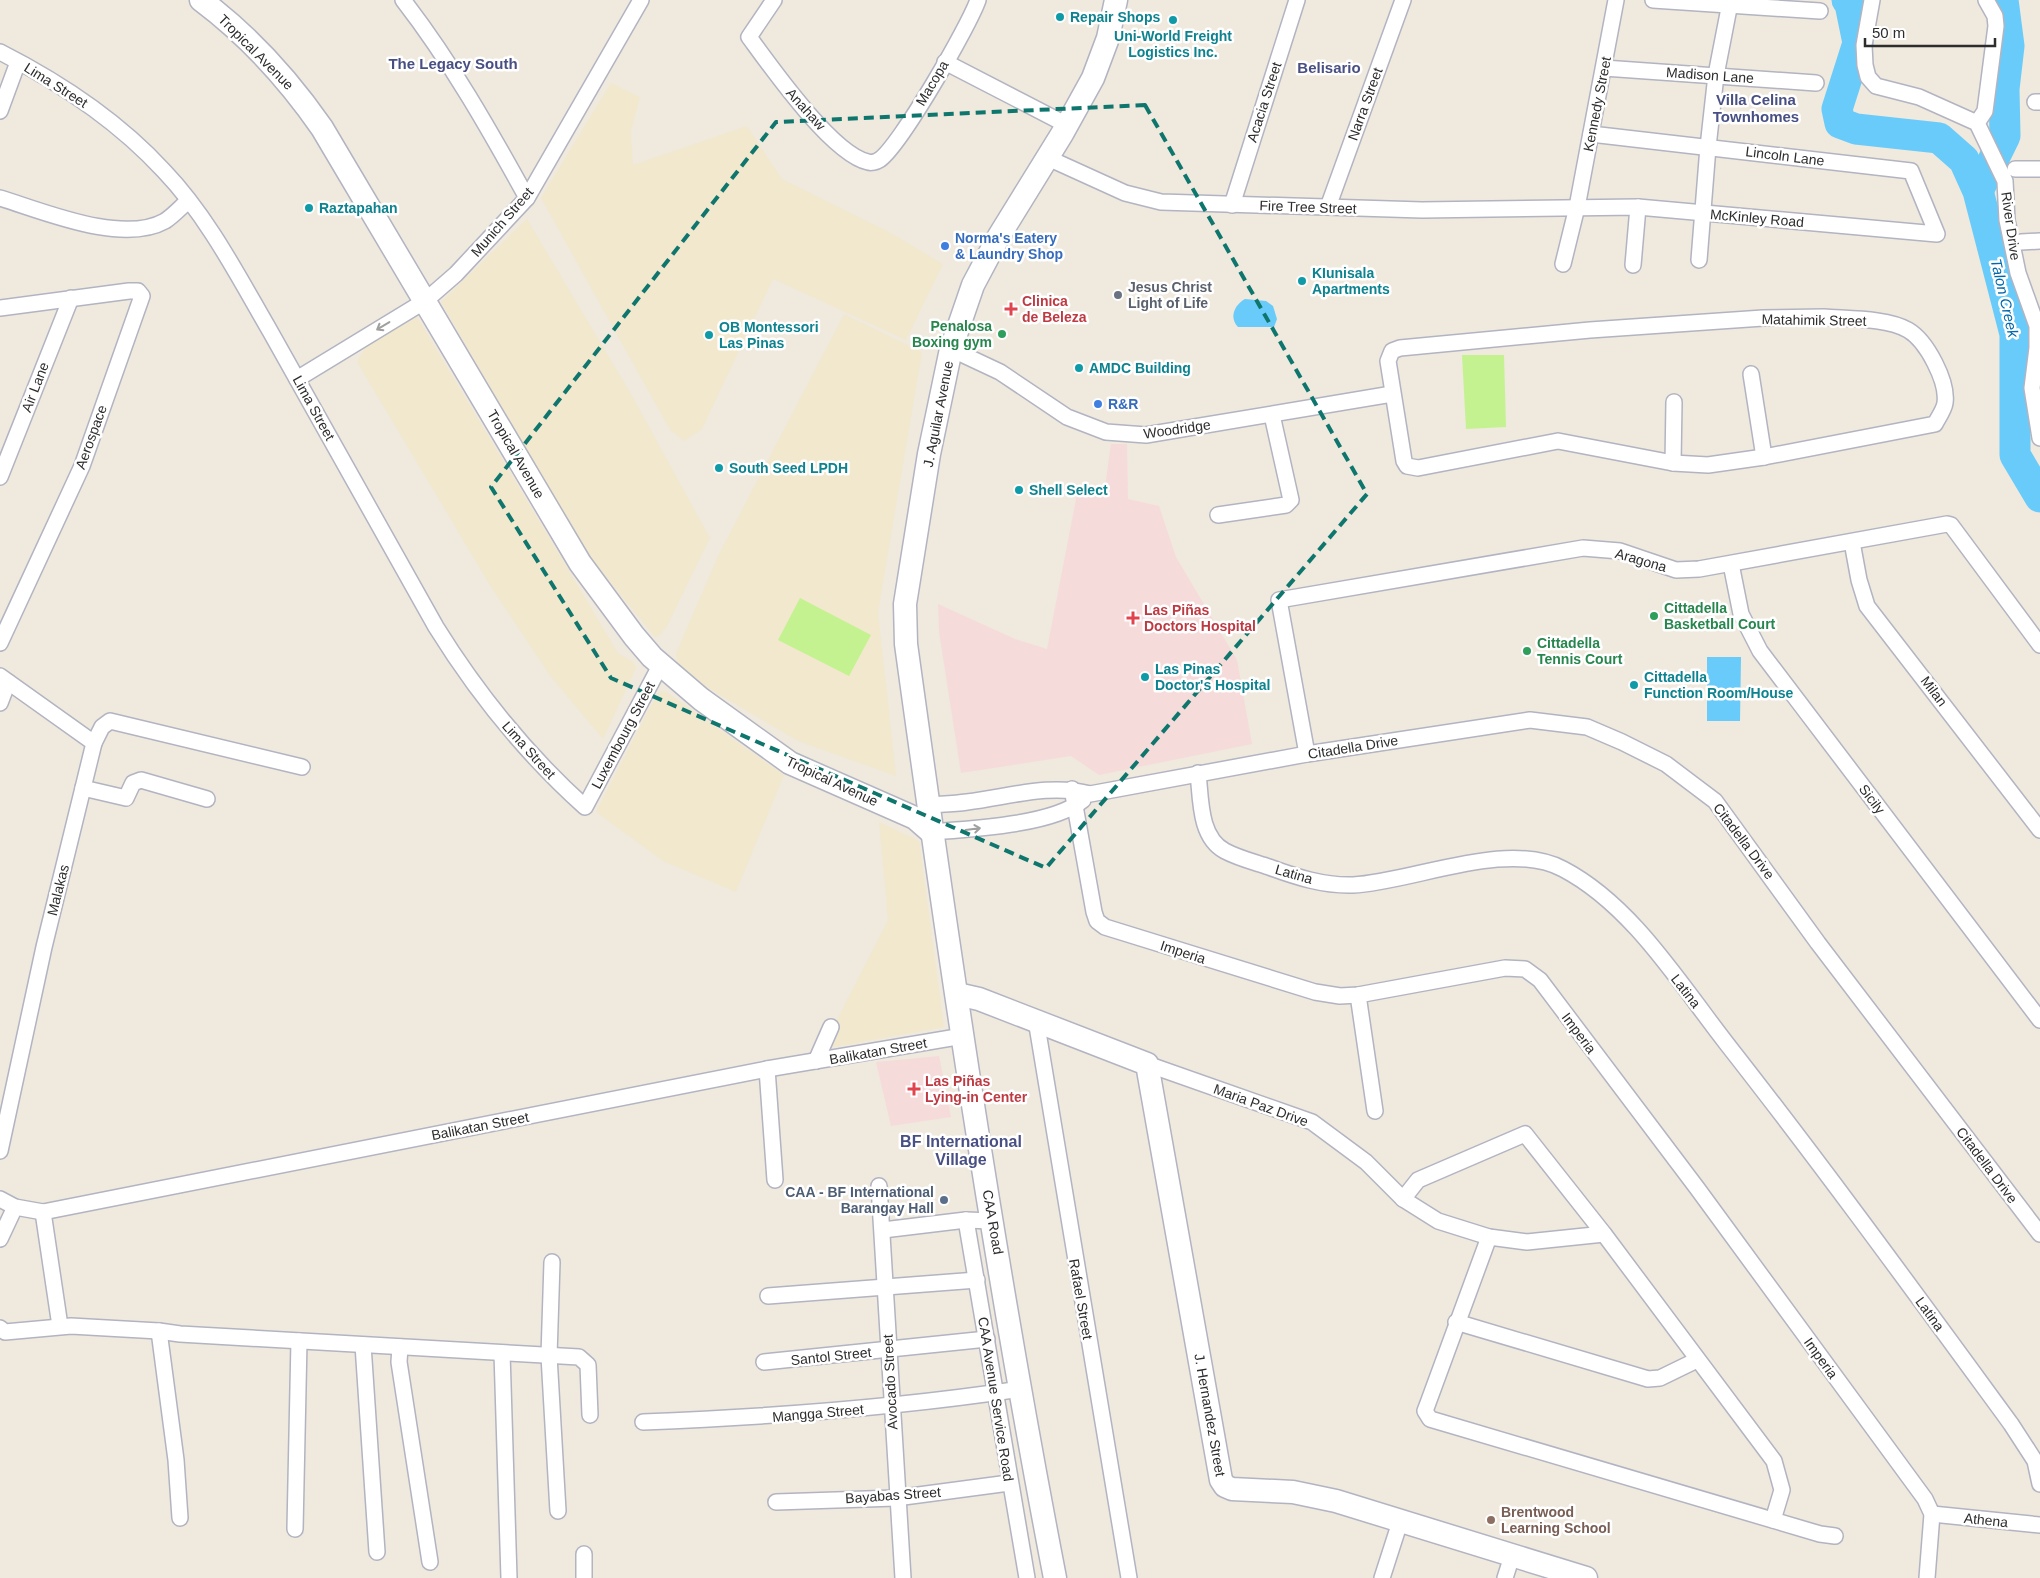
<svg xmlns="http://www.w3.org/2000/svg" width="2040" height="1578" font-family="Helvetica,sans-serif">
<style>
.education{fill:#f2e8cd}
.medical{fill:#f6dbdb}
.pitch{fill:#c4f291}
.water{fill:#69cbfa}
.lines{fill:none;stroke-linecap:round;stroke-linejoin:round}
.river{stroke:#69cbfa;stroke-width:31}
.street-casing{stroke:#b2b4c1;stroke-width:18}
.secondary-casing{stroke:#b2b4c1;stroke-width:25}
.street{stroke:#fff;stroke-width:15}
.secondary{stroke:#fff;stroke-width:22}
.oneway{stroke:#a0a0a0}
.marked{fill:none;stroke:#0f766e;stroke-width:4;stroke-dasharray:10 6;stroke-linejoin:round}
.culture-dot{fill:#0f9aa8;stroke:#fff;stroke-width:2}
.shop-dot{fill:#3f7fe0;stroke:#fff;stroke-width:2}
.worship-dot{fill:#6b7280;stroke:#fff;stroke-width:2}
.health-dot{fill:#e0444e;stroke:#fff;stroke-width:2}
.leisure-dot{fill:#2e9e5b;stroke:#fff;stroke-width:2}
.service-dot{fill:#5c6f8a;stroke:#fff;stroke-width:2}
.education-dot{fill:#8d6e63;stroke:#fff;stroke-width:2}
.labels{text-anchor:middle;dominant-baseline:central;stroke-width:5;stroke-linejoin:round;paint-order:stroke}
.culture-label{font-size:14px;font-weight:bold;fill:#0d838f;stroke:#fff;text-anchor:start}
.street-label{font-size:14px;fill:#2d2d2d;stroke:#fff}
.shop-label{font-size:14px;font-weight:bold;fill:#366cbe;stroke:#fff;text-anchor:start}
.worship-label{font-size:14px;font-weight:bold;fill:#5b616d;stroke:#fff;text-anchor:start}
.health-label{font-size:14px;font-weight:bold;fill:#be3a42;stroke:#fff;text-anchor:start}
.leisure-label{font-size:14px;font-weight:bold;fill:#27864d;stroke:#fff;text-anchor:start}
.service-label{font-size:14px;font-weight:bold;fill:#4e5e75;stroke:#fff;text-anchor:end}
.education-label{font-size:14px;font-weight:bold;fill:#785e54;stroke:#fff;text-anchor:start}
.neighbourhood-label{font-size:15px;font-weight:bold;fill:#484f83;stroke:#fff}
.water-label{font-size:15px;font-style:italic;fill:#0168ad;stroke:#fff}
.quarter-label{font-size:16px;font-weight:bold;fill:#484f83;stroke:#fff}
</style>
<rect width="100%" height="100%" fill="#efe9de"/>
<g class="education">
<path d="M 611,83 L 640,97 L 631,131 L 633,165 L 747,126 L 782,179 L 891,233 L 943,264 L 906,340 L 773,279 L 702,429 L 684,441 L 670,430 L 541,198 Z"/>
<path d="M 527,219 L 631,394 L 710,538 L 667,626 L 659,636 L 655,637 L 585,551 L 441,302 Z"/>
<path d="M 844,314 L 922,352 L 878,612 L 896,776 L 798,741 L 688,676 L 677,662 L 676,653 L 719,554 Z"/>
<path d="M 417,317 L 618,653 L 633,662 L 636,668 L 603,739 L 551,677 L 491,587 L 357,362 L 366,346 Z"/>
<path d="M 665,691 L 784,775 L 736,892 L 663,861 L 596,812 L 649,709 L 659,692 Z"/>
<path d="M 879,822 L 919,841 L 944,1027 L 822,1049 L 888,920 Z"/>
</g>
<g class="medical">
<path d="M 1111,444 L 1127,444 L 1128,499 L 1159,506 L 1176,557 L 1237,660 L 1252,744 L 1099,775 L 1071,756 L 961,773 L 939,632 L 938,604 L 1015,639 L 1047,649 L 1078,489 L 1104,494 Z"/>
<path d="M 939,1056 L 951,1117 L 891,1126 L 876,1062 Z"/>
</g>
<g class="pitch">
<path d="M 1462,355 L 1504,355 L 1506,427 L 1466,429 Z"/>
<path d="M 800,598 L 871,635 L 849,676 L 778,640 Z"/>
</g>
<g class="water">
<path d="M 1245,299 L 1266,301 L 1273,306 L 1277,319 L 1274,327 L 1238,327 C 1229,318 1234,305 1245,299 Z"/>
<path d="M 1707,657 L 1741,657 L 1740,721 L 1707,721 Z"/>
</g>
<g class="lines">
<g class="river">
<path d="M 1847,0 L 1850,4 L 1858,43 L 1837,109 L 1840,123 L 1856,129 L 1939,138 L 1964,160 L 1978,191 L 2015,334 L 2015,455 L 2040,497"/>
<path d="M 1980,187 L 2005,136 L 2004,89 L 2009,46 L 2003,0"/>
</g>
<g class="street-casing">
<g id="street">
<path d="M 403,0 C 451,62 489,129 527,198"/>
<path d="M 774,0 L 749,37 C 771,67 832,154 868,162 C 871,163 876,162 879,160 C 899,148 969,26 978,0"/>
<path d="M 1653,0 L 1820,11"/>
<path d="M 1872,0 L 1864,45 L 1865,65 L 1868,77 L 1876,86 L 1919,97 L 1977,123 L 2005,181 L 2007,220 L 2018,273 L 2037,326 L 2037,348 L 2032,388 L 2040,438"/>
<path d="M 0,52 C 61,83 118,121 164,171 C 208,217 238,276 270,331 C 326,429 381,528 436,627 C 477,693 526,754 585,807 L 661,664"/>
<path d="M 945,62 L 1067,125"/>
<path d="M 1604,68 L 1816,83"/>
<path d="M 2035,102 L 2040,102"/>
<path d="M 0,111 L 18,62"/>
<path d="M 1977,123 L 1985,111 L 1996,26 L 1995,16 L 1986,0"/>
<path d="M 1048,158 L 1125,193 L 1161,202 L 1422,210 L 1638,207 L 1937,234 L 1911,171 L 1591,134"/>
<path d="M 2015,169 L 2040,169"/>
<path d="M 0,198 C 43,211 122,245 165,221 C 173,216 181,207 188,201"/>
<path d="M 1232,205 L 1297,0"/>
<path d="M 1328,207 L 1403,0"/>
<path d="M 2021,242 L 2040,241"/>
<path d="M 1699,260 L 1708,147 L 1716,75 L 1730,3"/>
<path d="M 1563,264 L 1577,207 L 1616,0"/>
<path d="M 1633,265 L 1638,207"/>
<path d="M 0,308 L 129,291 L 138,291 L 142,296 L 82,466 L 0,643"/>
<path d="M 1824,317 C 1848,319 1887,318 1908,330 C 1927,341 1948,382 1945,403 C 1944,410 1938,418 1935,424 L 1764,457 L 1708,465 L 1673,463 L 1558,441 L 1418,468 L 1407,466 L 1404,461 L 1388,361 L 1392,351 L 1400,348 L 1590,330 L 1763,318 Z"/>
<path d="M 951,349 L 1000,372 L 1067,417 L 1106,432 L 1146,435 L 1392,394"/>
<path d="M 1751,374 L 1764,457"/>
<path d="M 297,379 L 425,301 L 456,274 L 527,198 L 641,0"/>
<path d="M 1673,463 L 1674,402"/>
<path d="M 0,477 L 71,298"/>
<path d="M 1218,515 L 1286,505 L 1291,500 L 1272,415"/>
<path d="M 1852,542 L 1859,580 L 1867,606 L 2040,830"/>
<path d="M 1731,564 L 1741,614 L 1760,651 L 2040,1020"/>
<path d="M 0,676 L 94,743 L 44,947 L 0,1151"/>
<path d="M 0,703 L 8,682"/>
<path d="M 94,743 L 102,727 L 110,721 L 302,767"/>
<path d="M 1307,754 L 1279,600 L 1583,548 L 1620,551 L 1676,570 L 1699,569 L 1947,524 L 1951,525 L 2040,645"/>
<path d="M 1198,773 C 1201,799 1199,837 1225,851 C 1238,858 1254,862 1269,867 C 1296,877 1324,886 1353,885 C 1413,882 1507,839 1563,869 C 1632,905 1680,984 1727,1044 C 1825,1169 1918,1297 2011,1424 L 2035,1461 L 2040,1484"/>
<path d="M 83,788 L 126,798 L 133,783 L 141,780 L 207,799"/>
<path d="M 1072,789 L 1094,912 L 1097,921 L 1105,927 L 1315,992 L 1340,996 L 1358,995 L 1505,968 L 1525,969 L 1540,980 L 1697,1188 L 1925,1499 L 1932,1514 L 1927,1578"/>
<path d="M 928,805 C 941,804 954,804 967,802 C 1009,797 1049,783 1090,794 L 1307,754 L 1530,720 L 1587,727 L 1622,742 L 1666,764 L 1715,801 L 1818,943 L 2040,1234"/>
<path d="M 931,832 C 971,829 1053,825 1083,800"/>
<path d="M 1358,995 L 1375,1111"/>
<path d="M 1036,1020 L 1129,1578"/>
<path d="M 816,1061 L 831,1027"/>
<path d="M 1147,1064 L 1312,1122 L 1366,1162 L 1403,1199 L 1438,1221 L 1489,1237 L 1527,1242 L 1604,1234"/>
<path d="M 767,1069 L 775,1180"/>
<path d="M 879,1186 L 903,1578"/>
<path d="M 0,1199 L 15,1207 L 43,1212 L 767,1069 L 963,1036"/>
<path d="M 1403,1199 L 1418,1180 L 1525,1134 L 1604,1234 L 1774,1461 L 1782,1490 L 1773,1520"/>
<path d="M 43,1212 L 60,1326"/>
<path d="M 966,1220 L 1027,1578"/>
<path d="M 883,1230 L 966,1220 L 992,1221"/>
<path d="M 1489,1237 L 1428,1403 L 1425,1411 L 1430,1419 L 1820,1534 L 1835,1536"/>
<path d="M 0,1239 L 15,1207"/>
<path d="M 552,1262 L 549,1356 L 558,1511"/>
<path d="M 768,1296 L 977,1280"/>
<path d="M 1456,1322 L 1648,1379 L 1660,1378 L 1697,1360"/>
<path d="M 0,1328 L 5,1332 L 71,1326 L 159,1331 L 180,1334 L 579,1357 L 588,1365 L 590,1415"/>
<path d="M 159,1331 L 176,1460 L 180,1518"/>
<path d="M 363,1345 L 377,1552"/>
<path d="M 400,1347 L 399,1362 L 430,1562"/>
<path d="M 502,1353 L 509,1578"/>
<path d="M 764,1362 L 987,1339"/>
<path d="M 643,1422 C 771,1417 895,1408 1021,1389"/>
<path d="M 776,1502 L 896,1498 L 1009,1483"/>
<path d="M 1932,1514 L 2040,1525"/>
<path d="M 295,1529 L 299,1341"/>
<path d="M 584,1554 L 584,1578"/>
<path d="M 1382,1578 L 1400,1522"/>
<path d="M 1505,1578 L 1512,1556"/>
</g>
</g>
<g class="secondary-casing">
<g id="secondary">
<path d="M 201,0 C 249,36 288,79 322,128 L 580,563 L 634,636 L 652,657 L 701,699 L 790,763 L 915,818 L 931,832"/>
<path d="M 957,994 L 979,999 L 1147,1064 L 1221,1480 L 1225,1486 L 1232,1489 L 1293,1492 L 1336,1501 L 1586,1578"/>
<path d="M 1055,1578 C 995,1269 949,956 906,644 L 905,604 L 929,454 L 951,349 L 973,285 L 999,236 L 1062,134 L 1093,78 L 1108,38 L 1116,0"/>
</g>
</g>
<use href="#street" class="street"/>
<use href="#secondary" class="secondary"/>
</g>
<defs><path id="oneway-shaft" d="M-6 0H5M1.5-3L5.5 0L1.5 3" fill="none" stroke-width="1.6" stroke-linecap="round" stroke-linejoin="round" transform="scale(1.25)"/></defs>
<g class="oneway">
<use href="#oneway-shaft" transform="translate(383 326) rotate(149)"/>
<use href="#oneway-shaft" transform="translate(973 829) rotate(-7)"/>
</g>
<path class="marked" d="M 1145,105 L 1367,494 L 1046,868 L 611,678 L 491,487 L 776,122 Z"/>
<g class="culture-dot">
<circle cx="1060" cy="17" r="5"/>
<circle cx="1173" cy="20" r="5"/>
<circle cx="309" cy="208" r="5"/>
<circle cx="1302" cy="281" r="5"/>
<circle cx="709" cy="335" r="5"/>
<circle cx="1079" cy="368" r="5"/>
<circle cx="719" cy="468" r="5"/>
<circle cx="1019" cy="490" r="5"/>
<circle cx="1145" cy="677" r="5"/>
<circle cx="1634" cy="685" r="5"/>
</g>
<g class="shop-dot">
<circle cx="945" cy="246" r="5"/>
<circle cx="1098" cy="404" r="5"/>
</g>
<circle class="worship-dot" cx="1118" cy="295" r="5"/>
<g class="health-dot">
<path d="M1008.5 301.5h5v5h5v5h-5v5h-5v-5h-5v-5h5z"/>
<path d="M1130.5 610.5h5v5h5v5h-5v5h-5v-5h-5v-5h5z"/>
<path d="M911.5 1081.5h5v5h5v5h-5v5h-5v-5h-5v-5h5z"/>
</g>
<g class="leisure-dot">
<circle cx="1002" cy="334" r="5"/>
<circle cx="1654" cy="616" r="5"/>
<circle cx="1527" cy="651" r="5"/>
</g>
<circle class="service-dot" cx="944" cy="1200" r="5"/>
<circle class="education-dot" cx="1491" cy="1520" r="5"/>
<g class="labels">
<g class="culture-label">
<text x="1070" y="17">Repair Shops</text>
<text x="1173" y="36" text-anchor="middle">Uni-World Freight<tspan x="1173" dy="16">Logistics Inc.</tspan></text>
<text x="319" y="208">Raztapahan</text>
<text x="1312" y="273">KIunisala<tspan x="1312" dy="16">Apartments</tspan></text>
<text x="719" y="327">OB Montessori<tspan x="719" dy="16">Las Pinas</tspan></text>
<text x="1089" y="368">AMDC Building</text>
<text x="729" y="468">South Seed LPDH</text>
<text x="1029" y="490">Shell Select</text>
<text x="1155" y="669">Las Pinas<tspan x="1155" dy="16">Doctor's Hospital</tspan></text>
<text x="1644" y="677">Cittadella<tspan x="1644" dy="16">Function Room/House</tspan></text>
</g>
<g class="street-label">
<text transform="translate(256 52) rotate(45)">Tropical Avenue</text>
<text transform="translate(1710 75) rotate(4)">Madison Lane</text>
<text transform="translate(932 83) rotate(-59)">Macopa</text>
<text transform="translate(56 85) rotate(32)">Lima Street</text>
<text transform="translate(1264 102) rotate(-72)">Acacia Street</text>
<text transform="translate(1365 104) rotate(-70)">Narra Street</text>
<text transform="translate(1597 104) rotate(-79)">Kennedy Street</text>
<text transform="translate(806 109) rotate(48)">Anahaw</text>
<text transform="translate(1785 156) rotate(7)">Lincoln Lane</text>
<text transform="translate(1308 207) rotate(2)">Fire Tree Street</text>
<text transform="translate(1757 218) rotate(5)">McKinley Road</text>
<text transform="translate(502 222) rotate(-49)">Munich Street</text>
<text transform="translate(2011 226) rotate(82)">River Drive</text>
<text transform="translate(1814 320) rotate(1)">Matahimik Street</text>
<text transform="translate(35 387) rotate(-69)">Air Lane</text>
<text transform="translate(314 408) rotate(61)">Lima Street</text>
<text transform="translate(938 414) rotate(-79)">J. Aguilar Avenue</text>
<text transform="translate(1177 429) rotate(-8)">Woodridge</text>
<text transform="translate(91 437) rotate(-70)">Aerospace</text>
<text transform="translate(516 454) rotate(60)">Tropical Avenue</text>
<text transform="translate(1641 560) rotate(16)">Aragona</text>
<text transform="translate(1934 691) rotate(53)">Milan</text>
<text transform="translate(623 735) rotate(-62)">Luxembourg Street</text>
<text transform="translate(1353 747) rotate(-9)">Citadella Drive</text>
<text transform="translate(529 750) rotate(48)">Lima Street</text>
<text transform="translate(832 781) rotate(25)">Tropical Avenue</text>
<text transform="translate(1872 799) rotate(53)">Sicily</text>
<text transform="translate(1744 841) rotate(53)">Citadella Drive</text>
<text transform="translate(1294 874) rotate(16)">Latina</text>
<text transform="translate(58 890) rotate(-76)">Malakas</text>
<text transform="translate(1183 952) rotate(18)">Imperia</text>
<text transform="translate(1686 991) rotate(52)">Latina</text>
<text transform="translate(1579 1033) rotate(53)">Imperia</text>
<text transform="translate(878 1051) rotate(-10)">Balikatan Street</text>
<text transform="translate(1261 1105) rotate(20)">Maria Paz Drive</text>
<text transform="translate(480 1126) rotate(-11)">Balikatan Street</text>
<text transform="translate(1987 1165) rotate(53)">Citadella Drive</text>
<text transform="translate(993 1222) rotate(80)">CAA Road</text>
<text transform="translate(1081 1299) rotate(80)">Rafael Street</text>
<text transform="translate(1930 1314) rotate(54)">Latina</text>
<text transform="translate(831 1356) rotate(-6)">Santol Street</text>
<text transform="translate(1821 1358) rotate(54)">Imperia</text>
<text transform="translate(890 1382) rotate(-93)">Avocado Street</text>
<text transform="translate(996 1399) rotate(81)">CAA Avenue Service Road</text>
<text transform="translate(818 1413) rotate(-5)">Mangga Street</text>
<text transform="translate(1210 1415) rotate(80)">J. Hernandez Street</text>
<text transform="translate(893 1495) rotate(-4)">Bayabas Street</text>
<text transform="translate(1986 1520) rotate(6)">Athena</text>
</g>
<g class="shop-label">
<text x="955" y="238">Norma's Eatery<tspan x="955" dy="16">&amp; Laundry Shop</tspan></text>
<text x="1108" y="404">R&amp;R</text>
</g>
<g class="worship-label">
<text x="1128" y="287">Jesus Christ<tspan x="1128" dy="16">Light of Life</tspan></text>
</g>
<g class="health-label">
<text x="1022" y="301">Clinica<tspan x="1022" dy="16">de Beleza</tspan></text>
<text x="1144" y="610">Las Piñas<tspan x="1144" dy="16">Doctors Hospital</tspan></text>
<text x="925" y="1081">Las Piñas<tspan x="925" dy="16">Lying-in Center</tspan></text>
</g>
<g class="leisure-label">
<text x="992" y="326" text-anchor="end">Penalosa<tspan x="992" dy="16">Boxing gym</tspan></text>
<text x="1664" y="608">Cittadella<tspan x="1664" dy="16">Basketball Court</tspan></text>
<text x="1537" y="643">Cittadella<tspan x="1537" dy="16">Tennis Court</tspan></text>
</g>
<g class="service-label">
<text x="934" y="1192">CAA - BF International<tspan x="934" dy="16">Barangay Hall</tspan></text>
</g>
<g class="education-label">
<text x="1501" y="1512">Brentwood<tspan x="1501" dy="16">Learning School</tspan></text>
</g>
<g class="neighbourhood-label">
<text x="453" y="63">The Legacy South</text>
<text x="1329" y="67">Belisario</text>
<text x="1756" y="99">Villa Celina<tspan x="1756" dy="17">Townhomes</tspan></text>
</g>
<g class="water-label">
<text transform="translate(2005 298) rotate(77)">Talon Creek</text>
</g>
<g class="quarter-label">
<text x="961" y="1141">BF International<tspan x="961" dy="18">Village</tspan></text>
</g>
</g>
<path d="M1865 38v8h130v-8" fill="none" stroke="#2d2d2d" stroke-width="2.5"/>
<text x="1872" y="38" font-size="15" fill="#2d2d2d" stroke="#ffffff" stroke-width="4" paint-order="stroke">50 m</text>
</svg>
